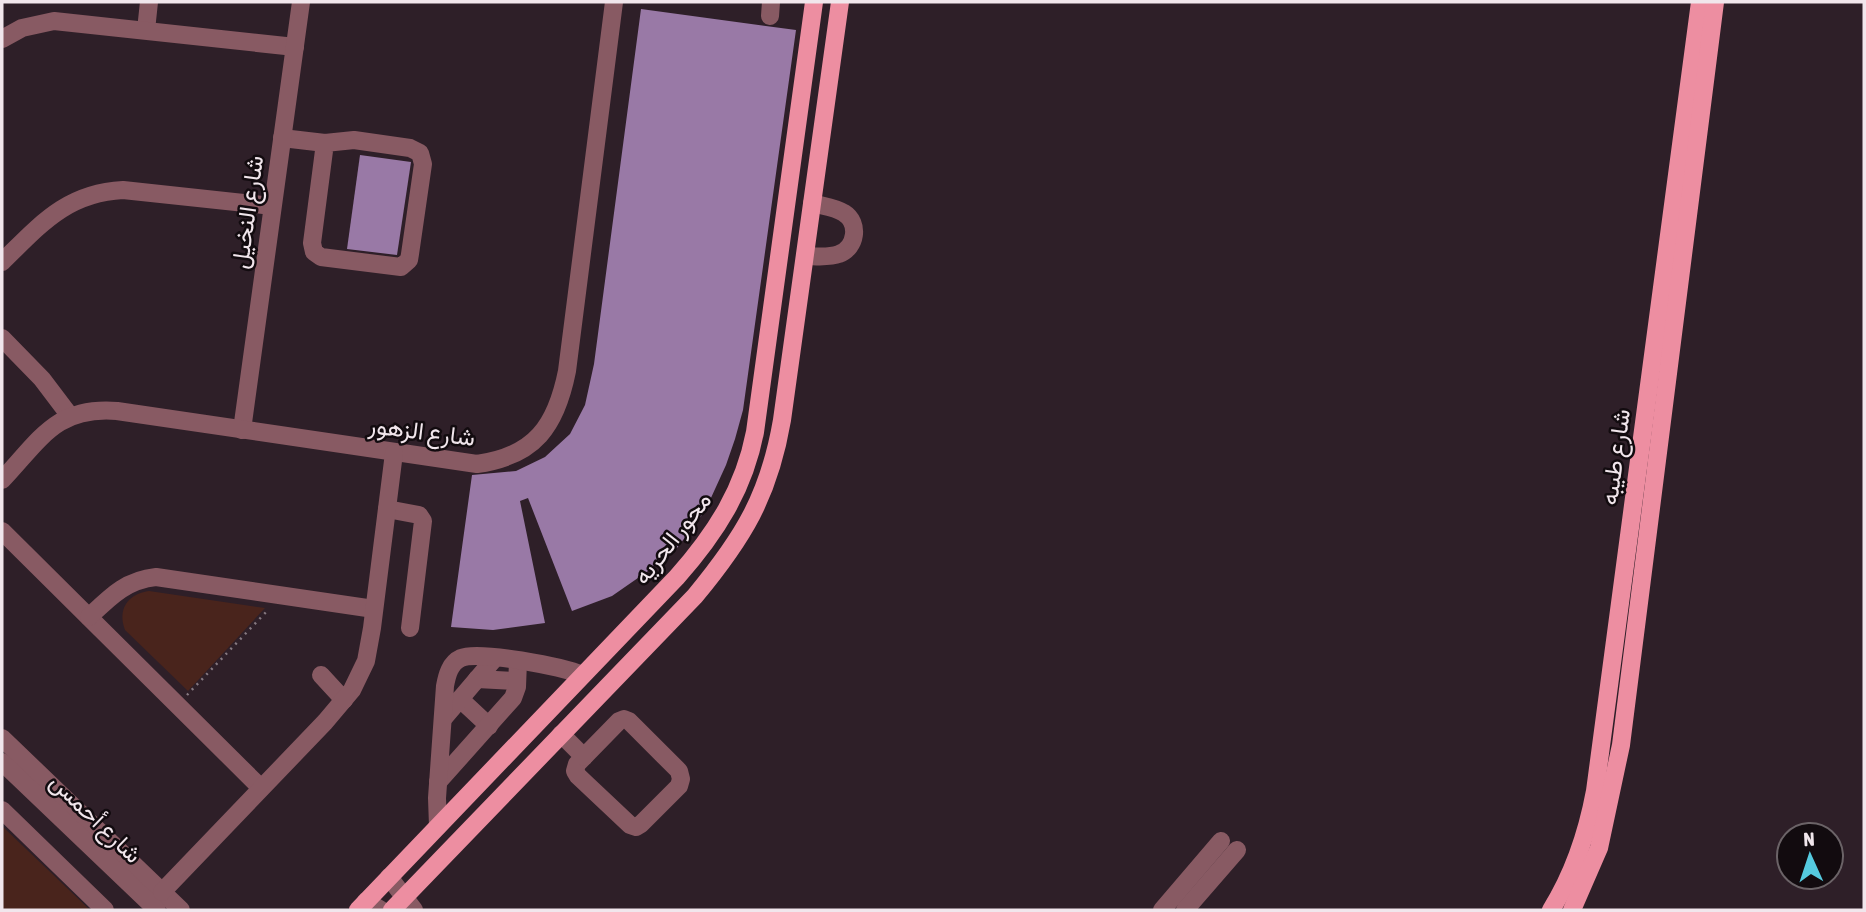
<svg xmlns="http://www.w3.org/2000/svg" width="1866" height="912" font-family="'Asap Condensed',Vazirmatn,sans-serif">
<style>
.green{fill:#49241c}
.building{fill:#9979a6}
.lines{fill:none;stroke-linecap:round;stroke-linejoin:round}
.path{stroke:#867981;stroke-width:2.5;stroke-dasharray:2 5;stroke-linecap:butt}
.minor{stroke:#885a63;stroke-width:18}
.major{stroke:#ed8ea1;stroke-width:18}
.labels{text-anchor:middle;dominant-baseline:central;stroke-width:5;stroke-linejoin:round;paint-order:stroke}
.street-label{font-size:24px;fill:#f1e6ec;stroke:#120b0f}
</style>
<rect width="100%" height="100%" fill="#2e1f28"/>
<g class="green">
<path d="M 149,591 L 265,608 L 188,691 L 125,630 C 117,609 128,594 149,591 Z"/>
<path d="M 2,826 L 90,910 L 2,910 Z"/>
</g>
<g class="building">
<path d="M 641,9 L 796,30 L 743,410 L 735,439 L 726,465 L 705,511 L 677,548 L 648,571 L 612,596 L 572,611 L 528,498 L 520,501 L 545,623 L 493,630 L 451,627 L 472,475 L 516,471 L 545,457 L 570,434 L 585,405 L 594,364 Z"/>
<path d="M 360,155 L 411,162 L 397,255 L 347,249 Z"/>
</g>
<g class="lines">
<path class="path" d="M 187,695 L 269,609"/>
<g class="minor">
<path d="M 770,16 L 771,2"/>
<path d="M 146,30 L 149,2"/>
<path d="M 2,39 L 22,28 L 54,21 L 295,47"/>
<path d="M 282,138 L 325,143 L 354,140 L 410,148 L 420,153 L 423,164 L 410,254 L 409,260 L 401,267 L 321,257 L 314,252 L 312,243 L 325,143"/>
<path d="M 805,256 C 815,256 829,258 839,254 C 856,248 860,223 844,213 C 835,207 822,206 812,203"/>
<path d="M 2,262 C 40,225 66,193 123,190 L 272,206"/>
<path d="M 2,338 L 42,379 L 70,416"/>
<path d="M 242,430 L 301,2"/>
<path d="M 2,480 C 40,440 56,406 117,411 L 477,464 C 535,456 556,426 567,371 L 614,2"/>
<path d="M 387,509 L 419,515 L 423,521 L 410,628"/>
<path d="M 2,531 L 261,788"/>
<path d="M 89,617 C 110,597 126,580 156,577 L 374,609"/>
<path d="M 321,675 L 344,700"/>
<path d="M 477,679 L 517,681"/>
<path d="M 460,699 L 489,726"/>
<path d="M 443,719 L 495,658"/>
<path d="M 624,719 L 629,721 L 679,771 L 681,779 L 679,786 L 641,824 L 636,827 L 630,825 L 578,776 L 575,771 L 577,764 L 619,721 Z"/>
<path d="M 561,734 L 584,757"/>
<path d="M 2,738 L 181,910"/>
<path d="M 2,762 L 157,910"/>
<path d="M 438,782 L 513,698 L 517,687 L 518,661"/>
<path d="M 2,810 L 105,910"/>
<path d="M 438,826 L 437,798 L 445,686 C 447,675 450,663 461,658 C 478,650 564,667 582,675"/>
<path d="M 389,877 L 414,910"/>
<path d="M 162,892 L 325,722 L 352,690 L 366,661 L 372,628 L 394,453"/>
<path d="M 366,901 L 381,910"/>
<path d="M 1162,910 L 1221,841"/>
<path d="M 1185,910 L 1237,850"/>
</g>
<g class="major">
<path d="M 358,910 L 677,577 C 716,533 744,489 755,432 L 814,2"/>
<path d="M 392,910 L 695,596 C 743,538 769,496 782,420 L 840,2"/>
<path d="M 1551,910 C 1574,873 1587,834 1595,791 L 1700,2"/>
<path d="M 1572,910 L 1599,848 L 1621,745 L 1715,2"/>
</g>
</g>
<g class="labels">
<g class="street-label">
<text transform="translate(247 212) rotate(-82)">شارع النخيل</text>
<text transform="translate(422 431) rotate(7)">شارع الزهور</text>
<text transform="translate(1615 457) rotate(-82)">شارع طيبه</text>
<text transform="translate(672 538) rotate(-52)">محور الحريه</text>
<text transform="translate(96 818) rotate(44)">شارع أحمس</text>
</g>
</g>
<rect width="1866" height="912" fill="none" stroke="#f1e6ec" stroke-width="7"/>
<g transform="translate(1810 856) rotate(357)"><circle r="33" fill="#120b0f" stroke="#6b6367" stroke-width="2"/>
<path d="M0-5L12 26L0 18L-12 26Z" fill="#55cadf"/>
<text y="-10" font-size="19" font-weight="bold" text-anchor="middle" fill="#f1e6ec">N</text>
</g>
</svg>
